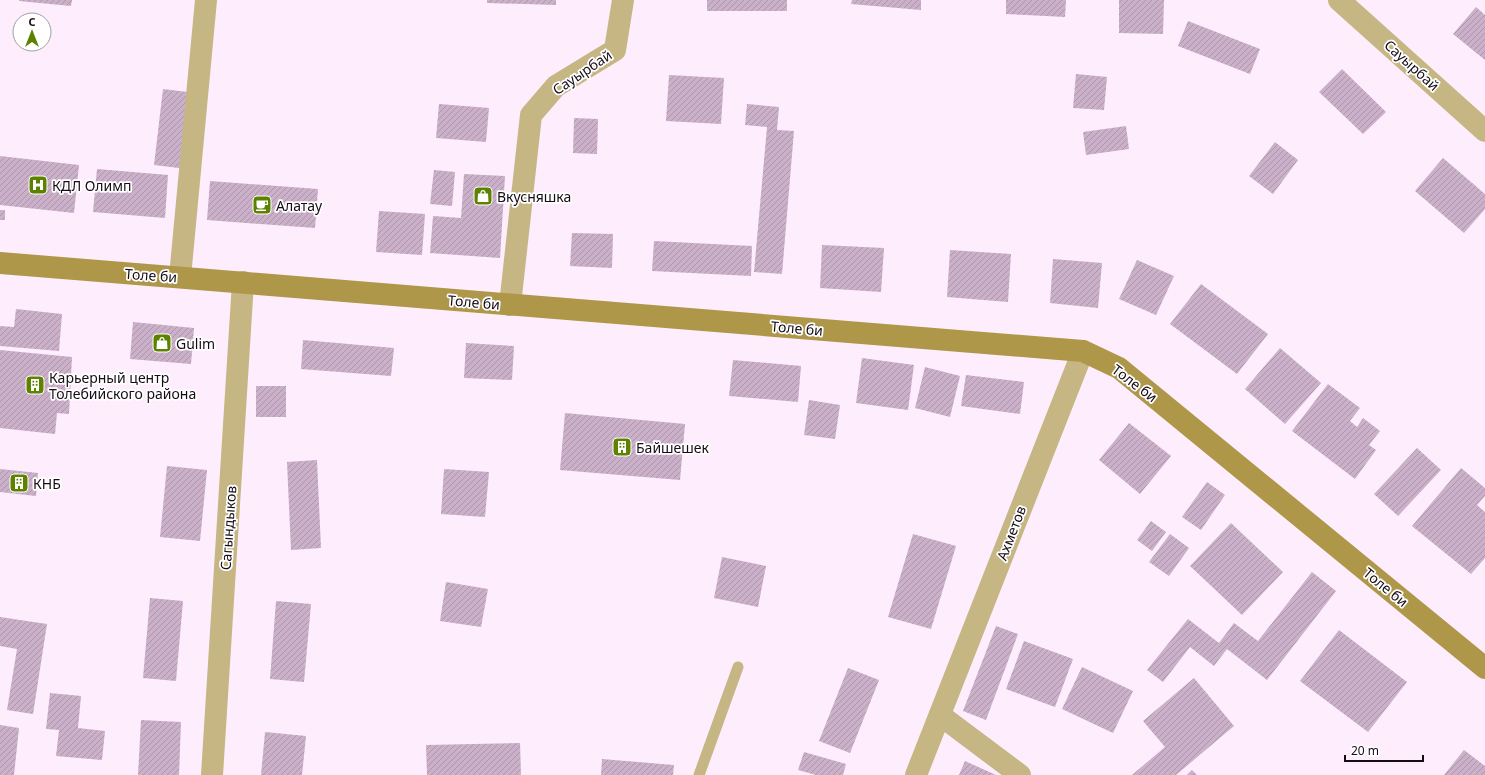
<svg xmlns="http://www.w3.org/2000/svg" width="1485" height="775" font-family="'Noto Sans',sans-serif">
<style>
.building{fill:url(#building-hatch)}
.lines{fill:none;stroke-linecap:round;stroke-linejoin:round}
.lane{stroke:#c5b684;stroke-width:11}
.street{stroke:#c5b684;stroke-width:22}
.secondary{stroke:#ae9748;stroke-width:22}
.labels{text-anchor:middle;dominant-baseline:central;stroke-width:3.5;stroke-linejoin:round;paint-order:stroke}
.street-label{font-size:14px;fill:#150c15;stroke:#fff}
.poi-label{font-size:14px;fill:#150c15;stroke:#fff;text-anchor:start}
</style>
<defs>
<pattern id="building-hatch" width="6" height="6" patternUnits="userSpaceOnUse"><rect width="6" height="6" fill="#cab0c8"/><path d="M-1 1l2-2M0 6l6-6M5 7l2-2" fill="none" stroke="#ad96ab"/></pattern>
</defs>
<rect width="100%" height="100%" fill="#feedfc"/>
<g class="building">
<path d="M 19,0 L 72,0 L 71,6 L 19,1 Z"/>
<path d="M 487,0 L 556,0 L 556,5 L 487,3 Z"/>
<rect x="707" y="0" width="80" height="11"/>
<path d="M 852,0 L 921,0 L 921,10 L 851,4 Z"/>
<path d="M 1006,0 L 1066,0 L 1065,17 L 1006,14 Z"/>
<path d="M 1119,0 L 1164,0 L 1163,34 L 1119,33 Z"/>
<path d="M 1476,7 L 1485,15 L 1485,60 L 1453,34 Z"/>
<path d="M 1188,21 L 1260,49 L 1250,74 L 1178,46 Z"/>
<path d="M 1342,69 L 1386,112 L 1363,134 L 1319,92 Z"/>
<path d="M 1076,74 L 1107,77 L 1104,110 L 1073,108 Z"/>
<path d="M 669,75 L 724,78 L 721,124 L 666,121 Z"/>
<path d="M 163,89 L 196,93 L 187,169 L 154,165 Z"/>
<path d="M 439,104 L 489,108 L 486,142 L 436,138 Z"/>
<path d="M 747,104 L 779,107 L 777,130 L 794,131 L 782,274 L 754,272 L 767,127 L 745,125 Z"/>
<path d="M 574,118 L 598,119 L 597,154 L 573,153 Z"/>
<path d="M 1126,126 L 1129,149 L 1086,155 L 1083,132 Z"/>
<path d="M 1275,142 L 1298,160 L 1273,194 L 1249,176 Z"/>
<path d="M 0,156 L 79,165 L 74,213 L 0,205 Z"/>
<path d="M 1443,158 L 1485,194 L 1485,209 L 1464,233 L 1415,191 Z"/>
<path d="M 97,169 L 168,175 L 165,218 L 93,212 Z"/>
<path d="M 434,170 L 455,172 L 452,206 L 430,204 Z"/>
<path d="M 464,174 L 505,176 L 500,258 L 430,253 L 433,216 L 461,218 Z"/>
<path d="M 210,181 L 318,189 L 315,228 L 207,220 Z"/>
<rect x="0" y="210" width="5" height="10"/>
<path d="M 379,211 L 425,214 L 422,255 L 376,252 Z"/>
<path d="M 572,233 L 613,234 L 612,268 L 570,266 Z"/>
<path d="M 654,241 L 752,246 L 751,276 L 652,271 Z"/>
<path d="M 822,245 L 884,248 L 881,292 L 820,288 Z"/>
<path d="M 950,250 L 1011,254 L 1008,302 L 947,297 Z"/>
<path d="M 1053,259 L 1102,263 L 1098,308 L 1050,303 Z"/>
<path d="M 1137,260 L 1174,276 L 1156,315 L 1119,299 Z"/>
<path d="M 1201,284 L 1268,334 L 1237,374 L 1170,324 Z"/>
<path d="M 16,309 L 62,314 L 59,351 L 0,346 L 0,326 L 14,327 Z"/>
<path d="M 133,322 L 194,328 L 191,364 L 130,359 Z"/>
<path d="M 303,340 L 394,348 L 391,376 L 301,369 Z"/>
<path d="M 466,343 L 514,346 L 512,380 L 464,378 Z"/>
<path d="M 1280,348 L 1321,383 L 1285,424 L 1245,389 Z"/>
<path d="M 0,350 L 72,357 L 69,414 L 57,413 L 55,434 L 0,428 Z"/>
<path d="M 862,358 L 914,365 L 908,410 L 856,403 Z"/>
<path d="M 733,360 L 801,366 L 798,402 L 729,396 Z"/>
<path d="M 925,367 L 960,376 L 950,417 L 915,408 Z"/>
<path d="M 966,375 L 1024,382 L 1020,414 L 961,406 Z"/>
<path d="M 1328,384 L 1360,408 L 1350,421 L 1357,427 L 1363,418 L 1380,431 L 1369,445 L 1376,450 L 1355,479 L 1292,431 Z"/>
<rect x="256" y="386" width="30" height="31"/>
<path d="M 809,400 L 840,405 L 835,439 L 804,435 Z"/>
<path d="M 565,413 L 685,424 L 680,480 L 560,470 Z"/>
<path d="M 1129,423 L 1171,456 L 1140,494 L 1099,460 Z"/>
<path d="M 1417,448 L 1441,470 L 1398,516 L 1374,494 Z"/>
<path d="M 317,460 L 321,548 L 291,550 L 287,462 Z"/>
<path d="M 167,466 L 207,470 L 200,541 L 160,537 Z"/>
<path d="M 1461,468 L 1485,488 L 1485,496 L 1477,505 L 1485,512 L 1485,558 L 1471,574 L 1412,526 Z"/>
<path d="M 0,469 L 38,473 L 36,496 L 0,492 Z"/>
<path d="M 444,469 L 489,472 L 485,517 L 441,514 Z"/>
<path d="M 1207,482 L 1225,495 L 1201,530 L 1182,517 Z"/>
<path d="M 1151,521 L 1166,532 L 1152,551 L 1137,540 Z"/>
<path d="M 1231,523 L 1283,572 L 1242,615 L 1190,566 Z"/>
<path d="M 913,534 L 956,546 L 931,629 L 888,617 Z"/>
<path d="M 1170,534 L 1189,548 L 1169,576 L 1149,562 Z"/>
<path d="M 722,557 L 766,566 L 758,607 L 714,598 Z"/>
<path d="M 1312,572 L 1336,591 L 1267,680 L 1227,649 L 1214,666 L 1190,647 L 1163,682 L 1147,670 L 1188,619 L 1219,643 L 1234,623 L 1258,641 Z"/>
<path d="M 446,582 L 488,589 L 481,627 L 440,621 Z"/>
<path d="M 150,598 L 183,601 L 176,681 L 143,678 Z"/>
<path d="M 276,601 L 311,604 L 304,682 L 270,679 Z"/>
<path d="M 0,617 L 47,624 L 33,714 L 7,710 L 17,649 L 0,646 Z"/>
<path d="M 996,626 L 1018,634 L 986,720 L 963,711 Z"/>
<path d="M 1339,630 L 1407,682 L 1368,732 L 1300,681 Z"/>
<path d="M 1024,641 L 1073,659 L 1055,707 L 1006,689 Z"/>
<path d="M 1082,667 L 1133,691 L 1113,733 L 1062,709 Z"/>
<path d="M 848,668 L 879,680 L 850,753 L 819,741 Z"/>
<path d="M 1194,678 L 1234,726 L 1176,775 L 1132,775 L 1165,747 L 1143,721 Z"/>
<path d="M 50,693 L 81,696 L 78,728 L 105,731 L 102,760 L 56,756 L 59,730 L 46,729 Z"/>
<path d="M 141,720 L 181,722 L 179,775 L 138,775 Z"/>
<path d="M 0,725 L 19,728 L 14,775 L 0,775 Z"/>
<path d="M 265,732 L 306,736 L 302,775 L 261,775 Z"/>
<path d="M 520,743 L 521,775 L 427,775 L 426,745 Z"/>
<path d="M 1464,750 L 1485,766 L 1485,775 L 1444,775 Z"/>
<path d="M 804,752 L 846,764 L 843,775 L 816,775 L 798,770 Z"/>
<path d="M 602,759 L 674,765 L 673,775 L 601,775 Z"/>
<path d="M 965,761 L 996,775 L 959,775 Z"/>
<path d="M 1192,770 L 1197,775 L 1187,775 Z"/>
</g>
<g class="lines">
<path class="lane" d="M 699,775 L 738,667"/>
<g class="street">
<path d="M 1339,0 L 1485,131"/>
<path d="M 180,277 L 206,0"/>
<path d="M 510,305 L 531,115 L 556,86 L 615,50 L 623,0"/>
<path d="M 940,715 L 1020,775"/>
<path d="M 212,775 L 243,282"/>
<path d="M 916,775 L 1083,351"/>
</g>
<path class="secondary" d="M 0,263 L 1083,351 L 1119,368 L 1485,668"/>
</g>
<defs>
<g id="hospital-square" transform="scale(1)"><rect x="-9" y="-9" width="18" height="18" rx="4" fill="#5d8200" stroke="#fff"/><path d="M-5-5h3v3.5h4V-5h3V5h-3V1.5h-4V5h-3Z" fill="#fff"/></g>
<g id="shop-square" transform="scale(1)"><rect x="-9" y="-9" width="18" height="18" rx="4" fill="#5d8200" stroke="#fff"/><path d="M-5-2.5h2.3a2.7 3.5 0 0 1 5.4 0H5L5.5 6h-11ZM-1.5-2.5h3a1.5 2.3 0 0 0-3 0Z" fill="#fff"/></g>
<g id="cafe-square" transform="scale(1)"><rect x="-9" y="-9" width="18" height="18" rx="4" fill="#5d8200" stroke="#fff"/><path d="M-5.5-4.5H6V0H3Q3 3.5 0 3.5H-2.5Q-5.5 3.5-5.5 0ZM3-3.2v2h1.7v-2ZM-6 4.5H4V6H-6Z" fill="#fff"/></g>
<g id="building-square" transform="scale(1)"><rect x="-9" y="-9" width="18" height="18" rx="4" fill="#5d8200" stroke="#fff"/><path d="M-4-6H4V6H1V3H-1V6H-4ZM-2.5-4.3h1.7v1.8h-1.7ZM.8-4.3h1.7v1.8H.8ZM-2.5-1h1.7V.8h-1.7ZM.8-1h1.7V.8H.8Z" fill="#fff"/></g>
</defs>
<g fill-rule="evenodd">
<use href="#hospital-square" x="38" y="185"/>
<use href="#shop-square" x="483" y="196"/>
<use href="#cafe-square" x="262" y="205"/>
<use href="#shop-square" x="162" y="343"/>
<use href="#building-square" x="35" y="385"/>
<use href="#building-square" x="622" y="447"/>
<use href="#building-square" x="19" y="483"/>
</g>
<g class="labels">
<g class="street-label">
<text transform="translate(1412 65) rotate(42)">Сауырбай</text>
<text transform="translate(582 72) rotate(-34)">Сауырбай</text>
<text transform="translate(151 275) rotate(4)">Толе би</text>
<text transform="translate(474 302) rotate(5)">Толе би</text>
<text transform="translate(797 328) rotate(5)">Толе би</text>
<text transform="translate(1135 383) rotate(37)">Толе би</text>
<text transform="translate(228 528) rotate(-86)">Сагындыков</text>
<text transform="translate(1011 533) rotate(-69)">Ахметов</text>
<text transform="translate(1386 587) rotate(39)">Толе би</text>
</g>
<g class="poi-label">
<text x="52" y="185">КДЛ Олимп</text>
<text x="497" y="196">Вкусняшка</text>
<text x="276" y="205">Алатау</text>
<text x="176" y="343">Gulim</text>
<text x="49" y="377">Карьерный центр<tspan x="49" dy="16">Толебийского района</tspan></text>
<text x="636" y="447">Байшешек</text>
<text x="33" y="483">КНБ</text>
</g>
</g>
<g transform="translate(32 32)"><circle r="19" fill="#ffffff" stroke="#a19ea1"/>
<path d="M0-3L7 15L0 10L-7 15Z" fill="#5d8200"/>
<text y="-6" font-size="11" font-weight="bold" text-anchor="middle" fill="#150c15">С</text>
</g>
<path d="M1345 755v6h78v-6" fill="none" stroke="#150c15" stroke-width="2"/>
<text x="1351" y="755" font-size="12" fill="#150c15" stroke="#ffffff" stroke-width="3" paint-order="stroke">20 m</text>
</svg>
